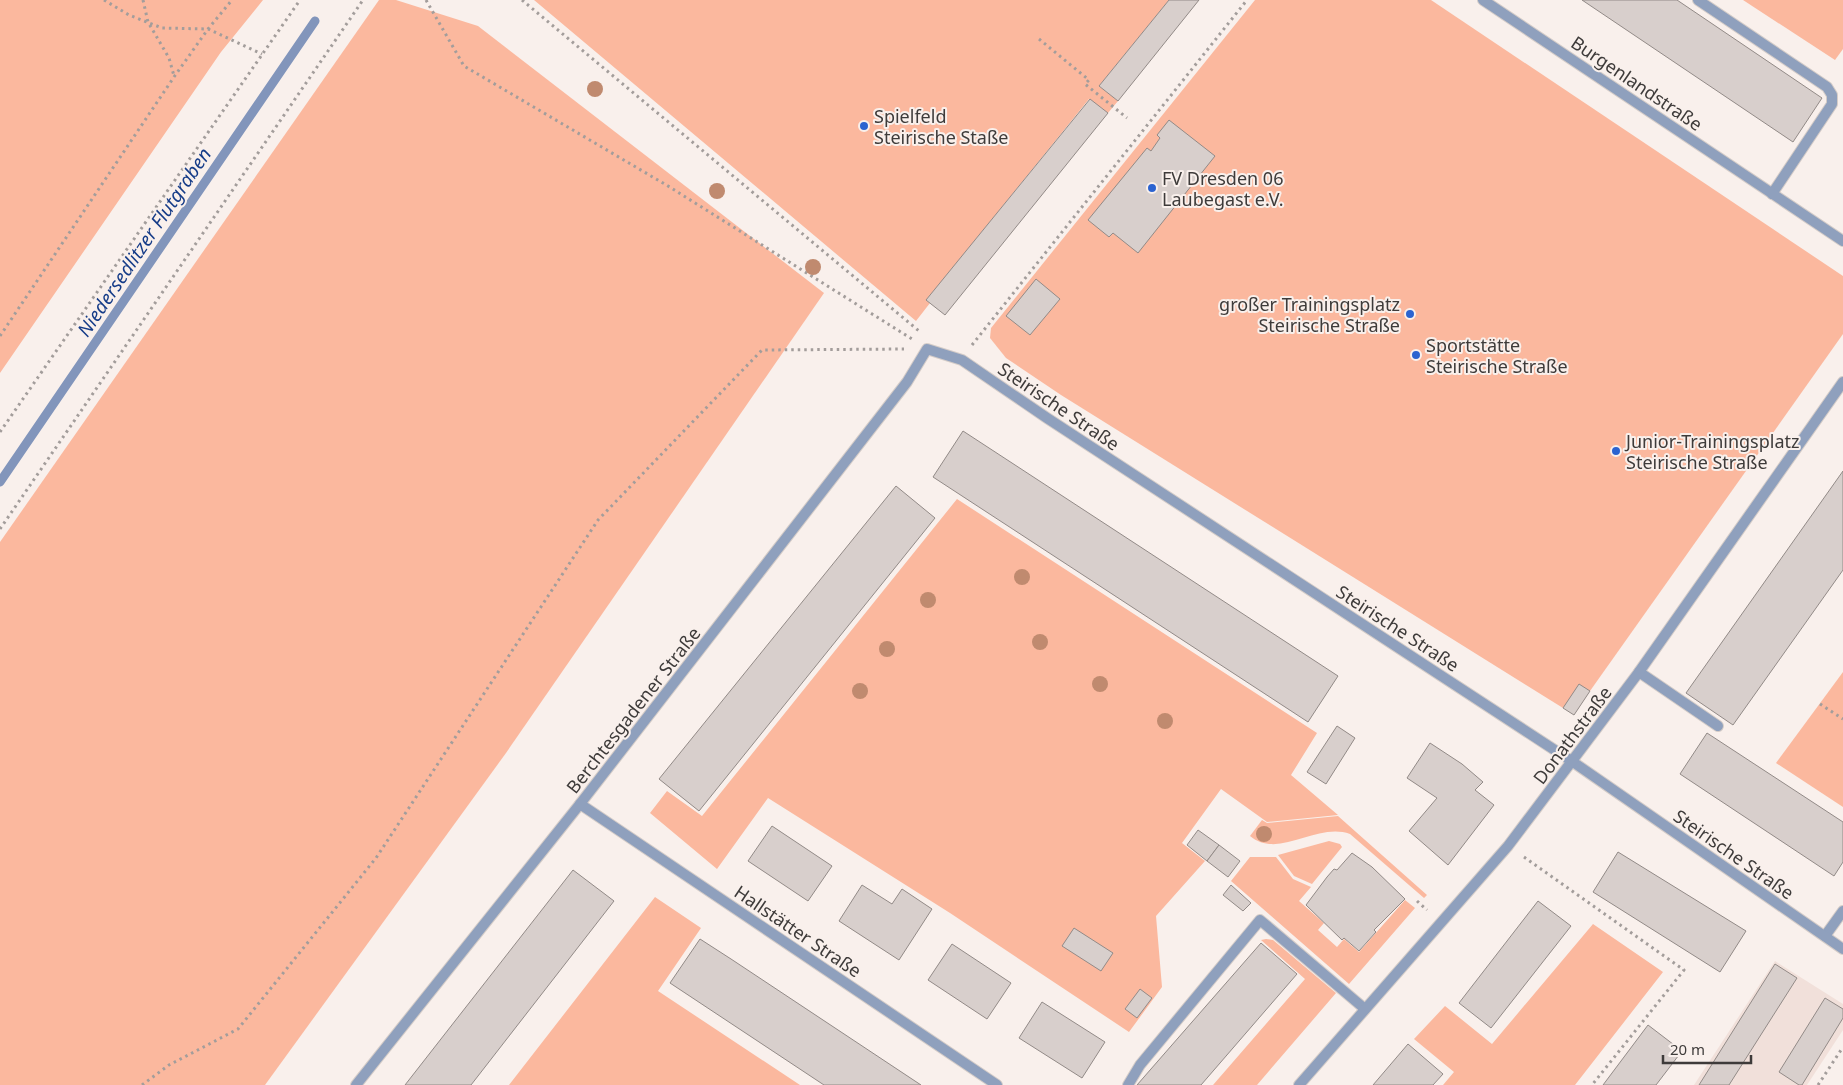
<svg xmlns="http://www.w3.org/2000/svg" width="1843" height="1085" font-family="'Noto Sans',sans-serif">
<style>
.built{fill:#f1e0da}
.green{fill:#fbb89e}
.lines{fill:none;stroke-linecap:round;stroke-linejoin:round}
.stream{stroke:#8295bb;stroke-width:9}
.building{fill:#d8cfcc;stroke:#928a87}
.service-casing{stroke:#d4ccc8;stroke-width:12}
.minor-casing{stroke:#d4ccc8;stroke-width:12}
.path{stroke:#a39d9b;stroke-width:3;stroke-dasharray:2.5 4;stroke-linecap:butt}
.service{stroke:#8fa0bd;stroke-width:10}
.minor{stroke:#8fa0bd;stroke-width:10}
.tree{fill:#c08a6f}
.poi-dot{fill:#2b63d0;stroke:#f9f0ec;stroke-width:2}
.labels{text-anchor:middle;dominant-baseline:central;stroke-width:4;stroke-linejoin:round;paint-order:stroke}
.street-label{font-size:18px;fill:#3e3b3a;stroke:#f9f0ec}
.poi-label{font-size:18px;fill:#3e3b3a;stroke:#f9f0ec;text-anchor:start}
.water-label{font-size:19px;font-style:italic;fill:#163c88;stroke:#f9f0ec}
</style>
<rect width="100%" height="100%" fill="#f9f0ec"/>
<path class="built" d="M 1775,961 L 1843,1004 L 1843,1030 L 1807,1085 L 1694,1085 Z"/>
<g class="green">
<path d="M 0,0 L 263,0 L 221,52 L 0,373 Z"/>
<path d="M 379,0 L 396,0 L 478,26 L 824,293 L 506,753 L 265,1085 L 0,1085 L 0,542 Z"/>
<path d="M 534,0 L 1169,0 L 1099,86 L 1118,101 L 1108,113 L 1089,99 L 927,300 L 930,303 L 916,321 Z"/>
<path d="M 1255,0 L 1431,0 L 1843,276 L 1843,334 L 1590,691 L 1563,708 L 1061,395 L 1006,358 L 990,338 L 991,328 Z"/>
<path d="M 1743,0 L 1843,0 L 1843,49 L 1835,60 Z"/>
<path d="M 957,499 L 1317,733 L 1291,775 L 1338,815 L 1267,822 L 1221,789 L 1182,843 L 1205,861 L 1156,916 L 1162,987 L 1129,1032 L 950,913 L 768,798 L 717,869 L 650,813 L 667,791 L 702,816 Z"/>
<path d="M 1843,672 L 1843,807 L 1776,763 Z"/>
<path d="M 1338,816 L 1427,895 L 1424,898 L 1350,834 C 1316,822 1279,860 1250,836 L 1262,820 L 1267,823 Z"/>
<path d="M 1329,841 L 1340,844 L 1342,847 L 1312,884 L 1294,876 L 1278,855 Z"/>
<path d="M 1250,857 L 1276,857 L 1293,879 L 1311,887 L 1299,901 L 1324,923 L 1318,930 L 1337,947 L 1344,939 L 1359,952 L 1405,900 L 1415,908 L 1349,984 L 1231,881 Z"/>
<path d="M 655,897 L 701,928 L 658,991 L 800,1085 L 509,1085 Z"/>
<path d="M 1593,924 L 1663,972 L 1575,1085 L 1443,1085 L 1454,1072 L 1414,1039 L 1445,1006 L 1492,1044 Z"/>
<path d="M 1266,939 L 1273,940 L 1336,993 L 1257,1085 L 1213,1085 L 1305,979 L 1261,940 Z"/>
</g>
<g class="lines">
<path class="stream" d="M 0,482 L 315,21"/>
</g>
<g class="building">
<path d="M 1169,0 L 1199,0 L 1118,101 L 1099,86 Z"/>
<path d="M 1582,0 L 1677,0 L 1822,98 L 1793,142 Z"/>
<path d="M 1090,99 L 1108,113 L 945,315 L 926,300 Z"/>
<path d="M 1169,120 L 1215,156 L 1138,253 L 1113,233 L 1109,237 L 1088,220 L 1147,148 L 1151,151 L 1160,138 L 1157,135 Z"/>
<path d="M 1036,279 L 1060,299 L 1030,335 L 1006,316 Z"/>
<path d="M 963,431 L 1338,676 L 1308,722 L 933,477 Z"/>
<path d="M 1843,471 L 1843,570 L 1733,725 L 1686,693 Z"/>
<path d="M 896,486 L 935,518 L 699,811 L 659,779 Z"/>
<path d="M 1579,684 L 1590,691 L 1574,715 L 1563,708 Z"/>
<path d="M 1337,726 L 1355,738 L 1326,784 L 1307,772 Z"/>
<path d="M 1707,733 L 1843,822 L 1843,862 L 1834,876 L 1680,774 Z"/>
<path d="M 1430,743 L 1462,764 L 1483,782 L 1475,790 L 1494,805 L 1448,865 L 1409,831 L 1437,798 L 1407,778 Z"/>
<path d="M 772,826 L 832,866 L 808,901 L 748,861 Z"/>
<path d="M 1198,830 L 1219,845 L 1207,861 L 1187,845 Z"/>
<path d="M 1219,845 L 1240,861 L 1228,877 L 1207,861 Z"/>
<path d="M 1618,852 L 1746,931 L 1720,972 L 1593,892 Z"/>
<path d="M 1352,853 L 1372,867 L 1405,899 L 1374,930 L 1376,932 L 1359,951 L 1344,938 L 1342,940 L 1306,905 L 1327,877 L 1334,869 L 1337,870 Z"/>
<path d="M 573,870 L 614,901 L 471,1085 L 405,1085 Z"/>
<path d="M 862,885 L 892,904 L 902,889 L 932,909 L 899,960 L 839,921 Z"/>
<path d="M 1231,885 L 1251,903 L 1243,911 L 1223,895 Z"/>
<path d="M 1538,901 L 1571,926 L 1491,1028 L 1459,1003 Z"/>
<path d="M 1074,928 L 1113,953 L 1101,971 L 1062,946 Z"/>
<path d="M 700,939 L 731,959 L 921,1085 L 824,1085 L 670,983 Z"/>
<path d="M 1261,943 L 1297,974 L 1201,1085 L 1137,1085 Z"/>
<path d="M 952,944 L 1011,983 L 987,1019 L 928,980 Z"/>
<path d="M 1775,964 L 1797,978 L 1729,1085 L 1699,1085 Z"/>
<path d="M 1140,989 L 1152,998 L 1137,1018 L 1125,1009 Z"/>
<path d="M 1825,998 L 1843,1009 L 1843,1018 L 1802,1085 L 1799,1085 L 1779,1072 Z"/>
<path d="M 1042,1002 L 1105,1042 L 1082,1078 L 1019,1038 Z"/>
<path d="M 1648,1025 L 1682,1051 L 1656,1085 L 1603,1085 Z"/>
<path d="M 1408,1044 L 1443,1074 L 1433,1085 L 1373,1085 Z"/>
</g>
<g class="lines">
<g class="service-casing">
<g id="service">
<path d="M 1698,0 L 1827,87 L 1832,95 L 1832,104 L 1772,194"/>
<path d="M 1639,672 L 1718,726"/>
<path d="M 1128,1085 L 1140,1065 L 1260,920 L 1365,1009"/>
</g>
</g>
<g class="minor-casing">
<g id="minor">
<path d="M 1483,0 L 1843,241"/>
<path d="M 580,804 L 997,1085"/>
<path d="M 1825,936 L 1843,911"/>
<path d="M 356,1085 L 580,804 L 907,382 L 927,349 L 962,360 L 1047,418 L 1573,762 L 1843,949"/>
<path d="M 1299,1085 L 1508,846 L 1639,672 L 1843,382"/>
</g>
</g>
<g class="path">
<path d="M 104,0 L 129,15 L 162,28 L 208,29 L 262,54"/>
<path d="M 143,0 L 148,22 L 169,58 L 174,76"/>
<path d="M 426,0 L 464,66 L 668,186 L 912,339"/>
<path d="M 522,0 L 919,331"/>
<path d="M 1039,39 L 1089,80 L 1085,84 L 1127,118"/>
<path d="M 0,336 L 174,77 L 208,29 L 232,0"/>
<path d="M 972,345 L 1247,0"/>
<path d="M 0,432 L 300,0"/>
<path d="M 0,529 L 363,0"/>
<path d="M 1820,704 L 1843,719"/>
<path d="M 1524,857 L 1684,970 L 1592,1085"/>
<path d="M 1417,901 L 1427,910"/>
<path d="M 142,1085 L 169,1065 L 238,1029 L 376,858 L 598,520 L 762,350 L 904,349"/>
<path d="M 1818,1085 L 1843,1047"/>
</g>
<use href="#service" class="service"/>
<use href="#minor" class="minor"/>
</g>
<g class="tree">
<circle cx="595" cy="89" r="8"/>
<circle cx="717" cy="191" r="8"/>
<circle cx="813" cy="267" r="8"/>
<circle cx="1022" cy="577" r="8"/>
<circle cx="928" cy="600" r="8"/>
<circle cx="1040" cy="642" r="8"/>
<circle cx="887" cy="649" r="8"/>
<circle cx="1100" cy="684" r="8"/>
<circle cx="860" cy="691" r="8"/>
<circle cx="1165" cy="721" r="8"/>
<circle cx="1264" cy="834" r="8"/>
</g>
<g class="poi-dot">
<circle cx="864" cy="126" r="5"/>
<circle cx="1152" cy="188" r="5"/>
<circle cx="1410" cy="314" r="5"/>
<circle cx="1416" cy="355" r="5"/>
<circle cx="1616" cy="451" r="5"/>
</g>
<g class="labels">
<g class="street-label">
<text transform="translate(1637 83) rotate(34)">Burgenlandstraße</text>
<text transform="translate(1059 406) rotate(34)">Steirische Straße</text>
<text transform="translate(1398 628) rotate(33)">Steirische Straße</text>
<text transform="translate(633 710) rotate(-52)">Berchtesgadener Straße</text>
<text transform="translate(1572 735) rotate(-53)">Donathstraße</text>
<text transform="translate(1734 854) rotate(35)">Steirische Straße</text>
<text transform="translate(798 931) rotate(34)">Hallstätter Straße</text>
</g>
<g class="poi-label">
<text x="874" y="116">Spielfeld<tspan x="874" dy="21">Steirische Staße</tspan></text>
<text x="1162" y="178">FV Dresden 06<tspan x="1162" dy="21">Laubegast e.V.</tspan></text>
<text x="1400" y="304" text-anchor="end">großer Trainingsplatz<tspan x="1400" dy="21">Steirische Straße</tspan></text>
<text x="1426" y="345">Sportstätte<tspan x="1426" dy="21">Steirische Straße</tspan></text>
<text x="1626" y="441">Junior-Trainingsplatz<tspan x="1626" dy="21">Steirische Straße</tspan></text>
</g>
<g class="water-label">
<text transform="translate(144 242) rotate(-56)">Niedersedlitzer Flutgraben</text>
</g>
</g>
<path d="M1663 1055v8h88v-8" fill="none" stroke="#3e3b3a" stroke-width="2.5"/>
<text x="1670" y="1055" font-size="15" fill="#3e3b3a" stroke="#f9f0ec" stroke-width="4" paint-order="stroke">20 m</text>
</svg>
